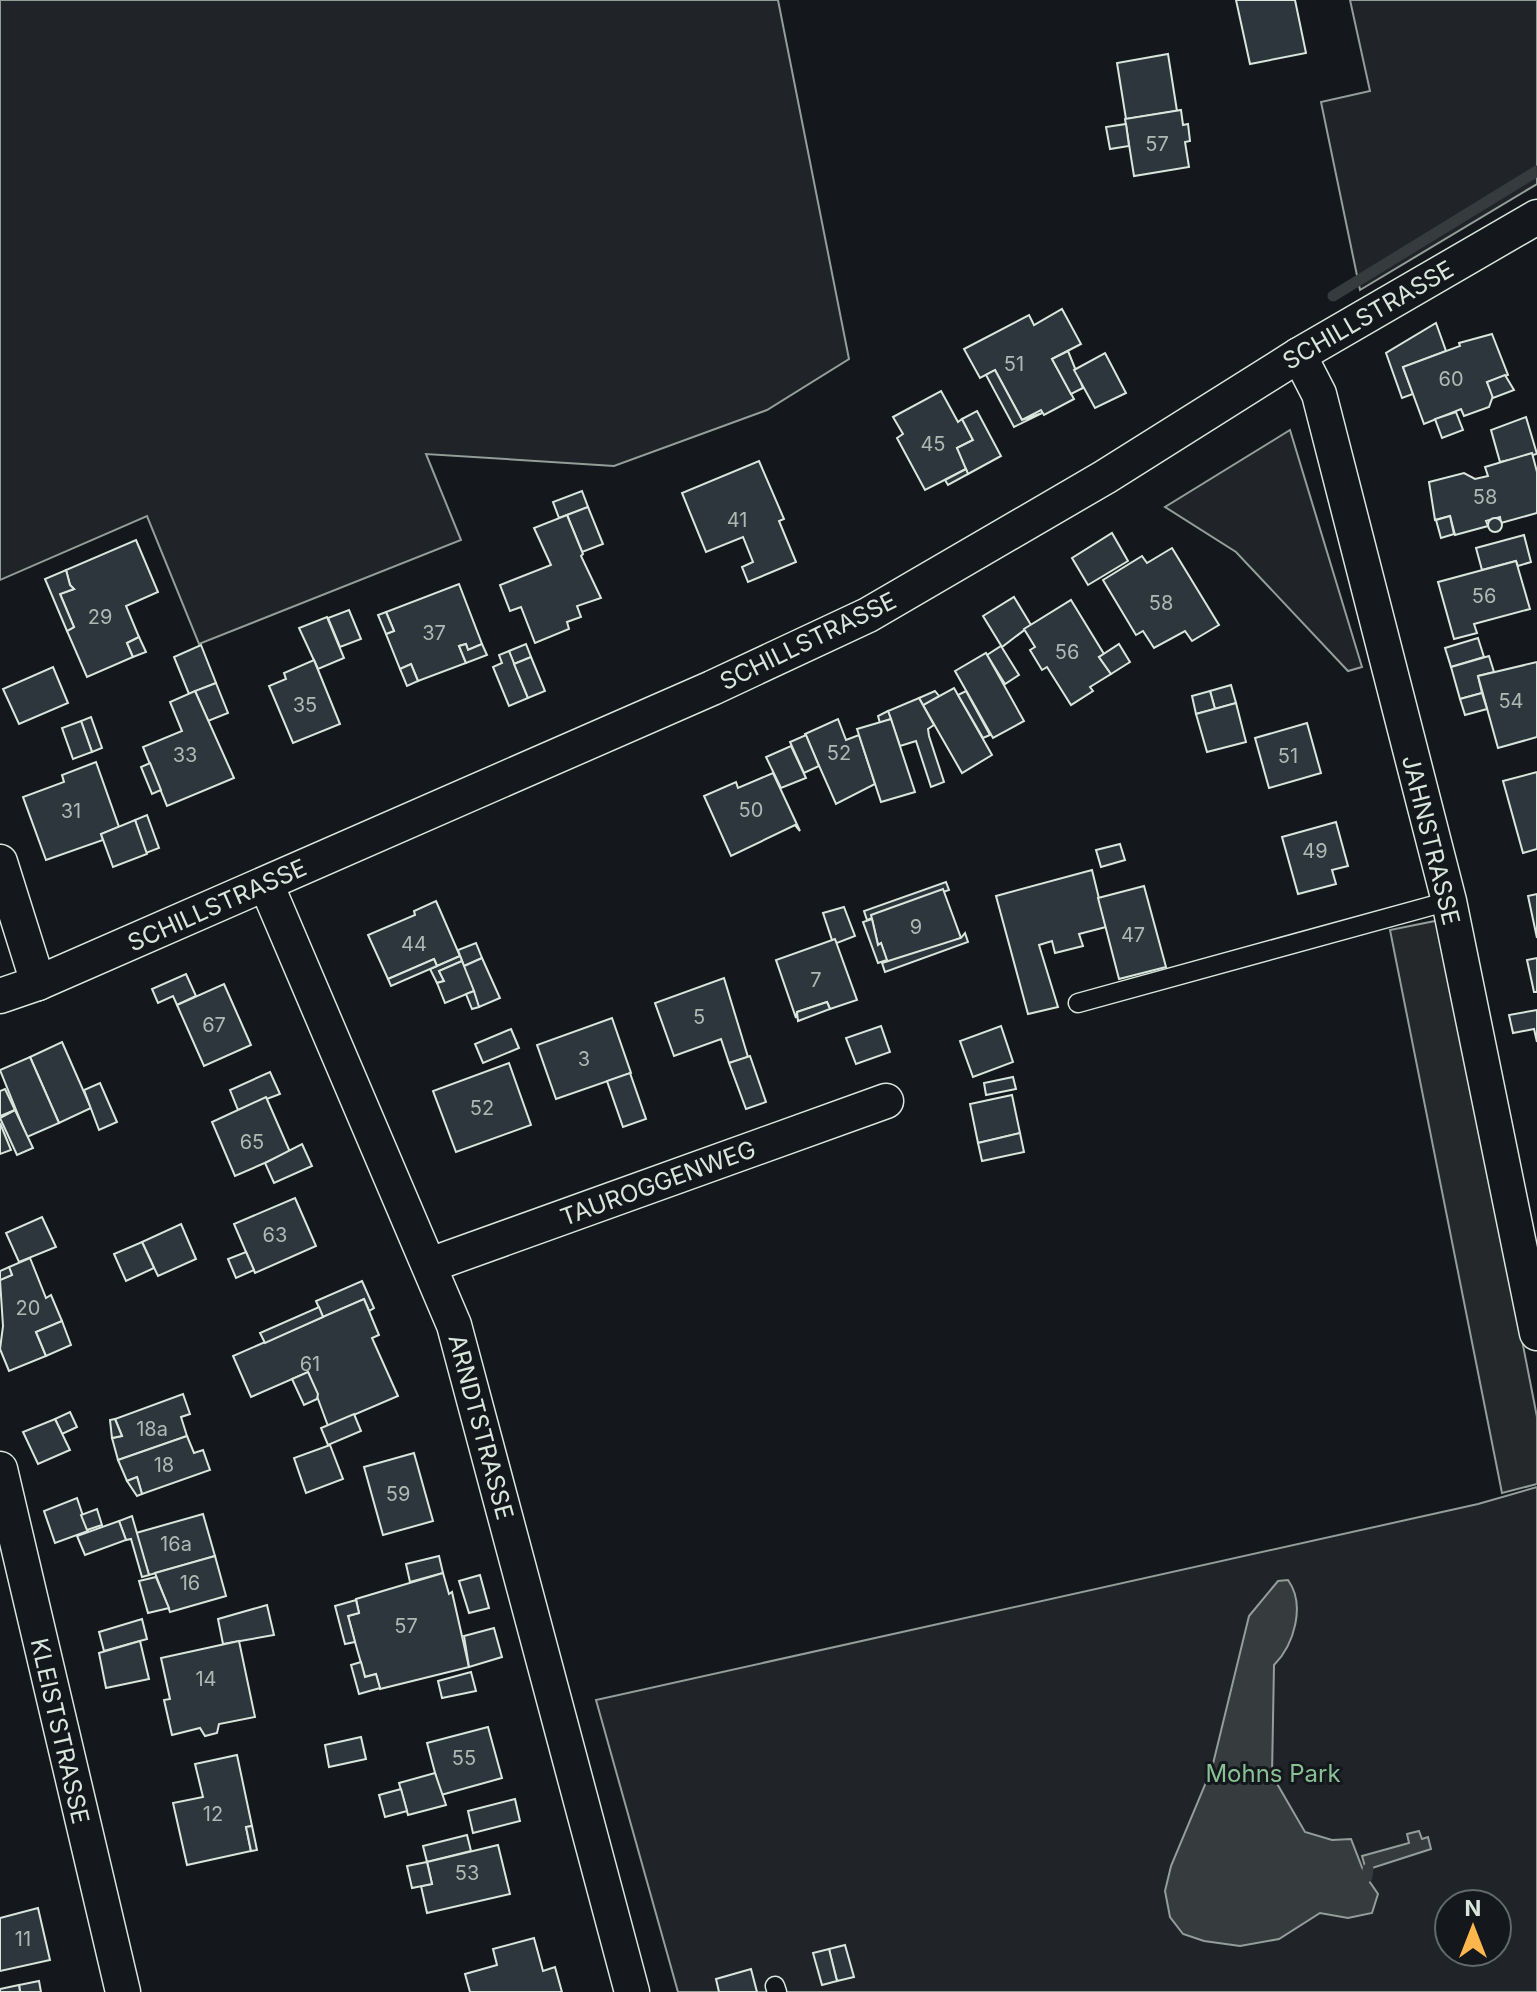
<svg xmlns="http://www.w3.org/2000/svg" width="1537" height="1992" font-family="Inter,sans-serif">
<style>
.green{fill:#202428;stroke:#939e99;stroke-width:2;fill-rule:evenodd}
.parking{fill:#24282b;stroke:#939e99;stroke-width:2}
.water{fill:#363b3e;stroke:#939e99;stroke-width:2}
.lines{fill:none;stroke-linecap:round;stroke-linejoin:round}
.stream{stroke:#363b3e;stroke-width:11}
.building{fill:#2c363c;stroke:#d8e6dc;stroke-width:2}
.lane-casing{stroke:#d8e6dc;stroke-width:21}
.street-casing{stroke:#d8e6dc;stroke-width:37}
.lane{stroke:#14181c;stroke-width:18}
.street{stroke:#14181c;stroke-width:34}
.labels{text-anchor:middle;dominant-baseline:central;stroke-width:6;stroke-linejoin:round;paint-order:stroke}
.number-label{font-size:20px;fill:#adbab4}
.street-label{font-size:24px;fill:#d8e6dc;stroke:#14181c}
.park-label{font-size:24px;fill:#8ac095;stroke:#14181c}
</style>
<rect width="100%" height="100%" fill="#14181c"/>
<g class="green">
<path d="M 0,0 L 778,0 L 849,359 L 767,410 L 614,466 L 426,454 L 461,540 L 199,644 L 147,516 L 0,580 Z"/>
<path d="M 1350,0 L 1537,0 L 1537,184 L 1360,290 L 1321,102 L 1370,91 Z"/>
<path d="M 1290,430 L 1362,667 L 1348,671 L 1236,552 L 1165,507 Z"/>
<path d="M 1537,1487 L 1537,1992 L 678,1992 L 596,1700 L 1478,1504 ZM 1449,1904 L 1497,1904 L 1497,1952 L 1449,1952 Z"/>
</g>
<path class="parking" d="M 1440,920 L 1537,1417 L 1537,1484 L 1502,1493 L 1390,930 Z"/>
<g class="water">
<path d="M 1288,1580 C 1306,1605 1294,1645 1274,1665 L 1272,1775 L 1305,1832 L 1332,1840 L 1351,1839 L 1365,1875 L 1378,1894 L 1372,1913 L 1348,1918 L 1320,1913 L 1279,1939 L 1240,1946 L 1204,1941 L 1183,1934 L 1170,1917 L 1165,1891 L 1171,1866 L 1212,1768 L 1249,1616 L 1278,1581 Z"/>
<path d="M 1419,1831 L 1422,1839 L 1428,1837 L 1431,1849 L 1366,1870 L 1362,1856 L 1409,1843 L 1407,1834 Z"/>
</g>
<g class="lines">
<g class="stream">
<path d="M 1333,296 L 1537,171"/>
<path d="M 1367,1877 L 1368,1869"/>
</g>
</g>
<g class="building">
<path d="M 1236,0 L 1295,0 L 1306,53 L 1250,64 Z"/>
<path d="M 1168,54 L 1177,111 L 1126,119 L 1117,63 Z"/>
<path d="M 1181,110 L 1183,125 L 1188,124 L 1190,141 L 1185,142 L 1189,167 L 1134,176 L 1125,119 Z"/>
<path d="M 1126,124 L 1129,146 L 1110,149 L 1106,127 Z"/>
<path d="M 1062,309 L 1081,344 L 1052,359 L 1074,399 L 1044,415 L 1041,410 L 1022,420 L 995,370 L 980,378 L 964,349 L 1029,315 L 1034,325 Z"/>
<path d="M 1436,323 L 1446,351 L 1403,367 L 1413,394 L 1402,398 L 1386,353 Z"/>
<path d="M 1492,334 L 1508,375 L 1487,382 L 1493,396 L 1489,407 L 1464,416 L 1461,409 L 1424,424 L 1403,367 L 1460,346 L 1459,343 Z"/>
<path d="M 1068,351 L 1083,388 L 1071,394 L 1052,359 Z"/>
<path d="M 1105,353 L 1126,393 L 1095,408 L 1074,370 Z"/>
<path d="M 995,370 L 1022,420 L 1042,413 L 1014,427 L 986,375 Z"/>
<path d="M 1505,375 L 1514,390 L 1493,398 L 1487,382 Z"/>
<path d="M 941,391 L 958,422 L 962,419 L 973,440 L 957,448 L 968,468 L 925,490 L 897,438 L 903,434 L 893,417 Z"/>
<path d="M 977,411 L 1001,456 L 968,474 L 957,448 L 973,440 L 962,419 Z"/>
<path d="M 1456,412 L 1463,430 L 1442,438 L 1435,419 Z"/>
<path d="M 1526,417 L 1537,454 L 1500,462 L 1491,430 Z"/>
<path d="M 1532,453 L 1537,472 L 1537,513 L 1501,523 L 1500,517 L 1486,521 L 1488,526 L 1455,535 L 1450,516 L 1435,520 L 1429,482 L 1464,473 L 1475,479 L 1488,476 L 1485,467 Z"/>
<path d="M 759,461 L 784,519 L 779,521 L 796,562 L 748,582 L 742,567 L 753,562 L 743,537 L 706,552 L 682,493 Z"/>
<path d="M 966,469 L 968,474 L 948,485 L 945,480 Z"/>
<path d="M 582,491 L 588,507 L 559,518 L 553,502 Z"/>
<path d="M 588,507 L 603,544 L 582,552 L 567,515 Z"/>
<path d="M 567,515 L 583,554 L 581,556 L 601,598 L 577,606 L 581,617 L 567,622 L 569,629 L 535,643 L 521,607 L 510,611 L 500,585 L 551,565 L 534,528 Z"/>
<path d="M 1450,516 L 1454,534 L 1441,538 L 1436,520 Z"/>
<circle cx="1495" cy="525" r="7"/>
<path d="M 1112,533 L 1128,561 L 1088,585 L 1072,558 Z"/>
<path d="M 1524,535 L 1531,562 L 1518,566 L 1516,561 L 1482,570 L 1476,548 Z"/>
<path d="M 136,540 L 158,592 L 126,606 L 139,637 L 127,643 L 133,657 L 87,677 L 67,631 L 74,627 L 60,594 L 74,589 L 70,585 L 66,570 Z"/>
<path d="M 1172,548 L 1219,625 L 1192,641 L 1185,631 L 1154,648 L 1143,631 L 1136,635 L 1103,580 L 1142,556 L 1147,563 Z"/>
<path d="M 1516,561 L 1530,609 L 1474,624 L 1477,633 L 1454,639 L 1438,582 Z"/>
<path d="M 66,570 L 70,585 L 74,589 L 60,594 L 74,627 L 67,631 L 45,579 Z"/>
<path d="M 459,584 L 482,644 L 468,650 L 466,644 L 459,646 L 466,663 L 418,681 L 411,664 L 400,669 L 386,634 L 394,631 L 386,612 Z"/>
<path d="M 1014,597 L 1031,625 L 1002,647 L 983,616 Z"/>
<path d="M 1071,600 L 1104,654 L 1099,657 L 1111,674 L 1090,687 L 1093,691 L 1071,705 L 1047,667 L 1042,670 L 1030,650 L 1035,647 L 1024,629 Z"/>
<path d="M 349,610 L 361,639 L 340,647 L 328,618 Z"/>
<path d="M 386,612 L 394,631 L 386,634 L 378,615 Z"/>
<path d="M 327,617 L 344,658 L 318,669 L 299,628 Z"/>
<path d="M 139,637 L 146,652 L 133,657 L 127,643 Z"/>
<path d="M 1478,638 L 1484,657 L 1451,667 L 1445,648 Z"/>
<path d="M 466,644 L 468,650 L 482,644 L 487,655 L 466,663 L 459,646 Z"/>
<path d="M 526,644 L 531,657 L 514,664 L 509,651 Z"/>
<path d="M 1119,644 L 1130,662 L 1111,674 L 1099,657 Z"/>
<path d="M 201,645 L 216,683 L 189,694 L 174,657 Z"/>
<path d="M 1001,646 L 1019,675 L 1005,684 L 987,655 Z"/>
<path d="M 509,651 L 528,698 L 509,706 L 493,667 L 502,663 L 499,655 Z"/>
<path d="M 986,653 L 1024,721 L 993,738 L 955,671 Z"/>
<path d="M 1489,656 L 1494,672 L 1478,676 L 1482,693 L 1460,699 L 1451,667 Z"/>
<path d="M 531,657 L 545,691 L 528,698 L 514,664 Z"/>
<path d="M 314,660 L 340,724 L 293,743 L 269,686 L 286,679 L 284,673 Z"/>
<path d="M 1537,662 L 1537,737 L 1498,748 L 1478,676 Z"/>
<path d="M 411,664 L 418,681 L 407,686 L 400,669 Z"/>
<path d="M 53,667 L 68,703 L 19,724 L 3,689 Z"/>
<path d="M 216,683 L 228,713 L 208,721 L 195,691 Z"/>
<path d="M 1231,685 L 1236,703 L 1215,709 L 1210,691 Z"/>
<path d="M 954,688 L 992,755 L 962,773 L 923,705 Z"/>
<path d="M 195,691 L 234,778 L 167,806 L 143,747 L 182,731 L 170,702 Z"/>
<path d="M 935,691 L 939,696 L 923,705 L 919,698 Z"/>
<path d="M 966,691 L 990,735 L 983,738 L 958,695 Z"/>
<path d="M 1210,691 L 1215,709 L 1196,714 L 1192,696 Z"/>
<path d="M 1482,693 L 1487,709 L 1465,715 L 1460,699 Z"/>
<path d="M 919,698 L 934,725 L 928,729 L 929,736 L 944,782 L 931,787 L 916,741 L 900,746 L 888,711 Z"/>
<path d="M 1236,703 L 1246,742 L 1207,752 L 1196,714 Z"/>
<path d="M 888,711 L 891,719 L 880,723 L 878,716 Z"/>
<path d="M 91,717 L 102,748 L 92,752 L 81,721 Z"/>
<path d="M 838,719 L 846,740 L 859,735 L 875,784 L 836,804 L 805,734 Z"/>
<path d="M 891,719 L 915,792 L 881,802 L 857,729 Z"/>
<path d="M 81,721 L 92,752 L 73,759 L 62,728 Z"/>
<path d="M 1307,723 L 1321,773 L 1269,788 L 1255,738 Z"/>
<path d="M 806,735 L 819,766 L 804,773 L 790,742 Z"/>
<path d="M 791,746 L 806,778 L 781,788 L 766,757 Z"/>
<path d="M 96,762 L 119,827 L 101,834 L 103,840 L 46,860 L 23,797 L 64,782 L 62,775 Z"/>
<path d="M 150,763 L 161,790 L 152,794 L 141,767 Z"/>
<path d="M 1537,772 L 1537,849 L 1523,853 L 1503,781 Z"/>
<path d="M 773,773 L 800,831 L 795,825 L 731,856 L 704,796 L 736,782 L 738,788 Z"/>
<path d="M 147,815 L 159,848 L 146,853 L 135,820 Z"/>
<path d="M 135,820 L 147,854 L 113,867 L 101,834 Z"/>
<path d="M 1336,822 L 1348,866 L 1332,870 L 1336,884 L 1298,894 L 1282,837 Z"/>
<path d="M 1120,844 L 1125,860 L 1101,867 L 1096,850 Z"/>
<path d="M 1092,870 L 1106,927 L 1079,934 L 1083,946 L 1055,953 L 1052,941 L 1039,945 L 1058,1007 L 1028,1014 L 996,896 Z"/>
<path d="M 946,882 L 949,890 L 867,920 L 864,911 Z"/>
<path d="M 1144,886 L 1166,967 L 1119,979 L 1098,898 Z"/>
<path d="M 943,889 L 961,938 L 888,964 L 881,943 L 878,945 L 871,915 Z"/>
<path d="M 1537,894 L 1537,938 L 1528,896 Z"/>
<path d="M 436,901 L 460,956 L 437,966 L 434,959 L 388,979 L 368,935 L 415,915 L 414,911 Z"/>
<path d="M 844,907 L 855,936 L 837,943 L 832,940 L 823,913 Z"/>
<path d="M 872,919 L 878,945 L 881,943 L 887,960 L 878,963 L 863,922 Z"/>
<path d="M 965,933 L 968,942 L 885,972 L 882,963 L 961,938 Z"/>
<path d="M 835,939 L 857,1000 L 830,1009 L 827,1002 L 797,1012 L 796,1018 L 776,960 Z"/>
<path d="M 476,943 L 482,958 L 464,966 L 458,950 Z"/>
<path d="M 460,956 L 462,961 L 439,971 L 444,981 L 437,983 L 430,969 Z"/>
<path d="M 482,958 L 500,998 L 479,1007 L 462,967 Z"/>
<path d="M 1537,958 L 1537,992 L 1534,992 L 1527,960 Z"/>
<path d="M 434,959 L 437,966 L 391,986 L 388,979 Z"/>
<path d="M 462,961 L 474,991 L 445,1003 L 437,983 L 444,981 L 439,971 Z"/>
<path d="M 186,974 L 196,996 L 177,1005 L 173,996 L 158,1003 L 152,989 Z"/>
<path d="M 724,978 L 748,1057 L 729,1063 L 721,1039 L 674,1056 L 655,1003 Z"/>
<path d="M 224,984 L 251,1045 L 204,1066 L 177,1005 Z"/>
<path d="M 474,991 L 479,1007 L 472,1009 L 466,994 Z"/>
<path d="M 827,1002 L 830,1009 L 798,1021 L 797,1012 Z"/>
<path d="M 1537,1010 L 1537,1042 L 1534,1029 L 1513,1033 L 1509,1015 Z"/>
<path d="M 612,1018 L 631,1073 L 556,1099 L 537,1045 Z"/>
<path d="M 881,1026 L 890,1052 L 856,1064 L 846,1038 Z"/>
<path d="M 1001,1026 L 1013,1062 L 973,1077 L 960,1041 Z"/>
<path d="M 511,1029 L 519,1048 L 483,1063 L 475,1044 Z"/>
<path d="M 62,1042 L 91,1108 L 59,1123 L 30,1057 Z"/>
<path d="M 750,1056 L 766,1102 L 746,1109 L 729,1063 Z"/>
<path d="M 30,1057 L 59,1123 L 27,1137 L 0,1070 Z"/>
<path d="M 509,1063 L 531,1125 L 456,1152 L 433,1091 Z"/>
<path d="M 270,1072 L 280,1094 L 238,1110 L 230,1090 Z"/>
<path d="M 630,1073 L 646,1119 L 623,1127 L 607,1081 Z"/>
<path d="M 1013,1077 L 1016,1089 L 986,1095 L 984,1083 Z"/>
<path d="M 100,1083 L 117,1122 L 99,1130 L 84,1090 Z"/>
<path d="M 5,1089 L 15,1110 L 0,1116 L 0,1091 Z"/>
<path d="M 1012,1095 L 1020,1133 L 978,1143 L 970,1104 Z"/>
<path d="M 266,1097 L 290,1152 L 235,1176 L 212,1122 Z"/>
<path d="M 15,1110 L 33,1148 L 17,1155 L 0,1118 Z"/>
<path d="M 0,1123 L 11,1150 L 0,1154 Z"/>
<path d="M 1020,1133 L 1024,1152 L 982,1161 L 978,1143 Z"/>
<path d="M 302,1144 L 312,1166 L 274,1183 L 265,1163 Z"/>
<path d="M 295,1198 L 316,1246 L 255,1273 L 234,1224 Z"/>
<path d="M 42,1217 L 56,1247 L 19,1262 L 6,1233 Z"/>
<path d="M 181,1224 L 196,1259 L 158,1276 L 142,1242 Z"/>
<path d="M 142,1242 L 154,1268 L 126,1281 L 114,1254 Z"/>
<path d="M 246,1252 L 254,1270 L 236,1278 L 228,1259 Z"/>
<path d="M 30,1258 L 46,1298 L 51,1295 L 62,1321 L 36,1332 L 46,1356 L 9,1371 L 0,1349 L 3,1326 L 0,1280 L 12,1275 L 9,1267 Z"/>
<path d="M 9,1267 L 12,1275 L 0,1280 L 0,1271 Z"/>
<path d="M 362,1281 L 374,1308 L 369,1311 L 364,1299 L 323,1317 L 316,1301 Z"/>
<path d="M 364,1299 L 379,1335 L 372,1338 L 398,1396 L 328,1426 L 308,1372 L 251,1397 L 233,1356 Z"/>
<path d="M 319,1307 L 323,1317 L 265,1343 L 260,1333 Z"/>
<path d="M 62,1321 L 71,1345 L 46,1356 L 36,1332 Z"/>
<path d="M 308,1372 L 318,1394 L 317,1399 L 304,1405 L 292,1379 Z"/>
<path d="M 183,1394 L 190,1414 L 181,1417 L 187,1436 L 118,1460 L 112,1438 L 122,1436 L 115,1419 Z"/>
<path d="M 70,1412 L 77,1427 L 62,1434 L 55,1419 Z"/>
<path d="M 354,1414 L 361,1431 L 328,1445 L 321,1428 Z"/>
<path d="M 55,1419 L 70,1450 L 38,1464 L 23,1432 Z"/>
<path d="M 115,1419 L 122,1436 L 112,1438 L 110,1420 Z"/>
<path d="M 187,1436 L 194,1453 L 203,1450 L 210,1470 L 142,1494 L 137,1477 L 127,1481 L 118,1460 Z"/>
<path d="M 330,1445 L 343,1479 L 306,1493 L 294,1458 Z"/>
<path d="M 414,1453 L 433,1521 L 383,1535 L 364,1467 Z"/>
<path d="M 137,1477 L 142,1494 L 137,1496 L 127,1481 Z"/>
<path d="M 77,1498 L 88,1531 L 55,1543 L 44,1511 Z"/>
<path d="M 97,1509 L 102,1525 L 87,1530 L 81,1515 Z"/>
<path d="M 203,1514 L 215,1556 L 149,1575 L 136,1533 Z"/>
<path d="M 132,1516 L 149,1575 L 142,1577 L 131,1539 L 126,1540 L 119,1521 Z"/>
<path d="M 119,1521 L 126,1540 L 85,1555 L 77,1536 Z"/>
<path d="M 215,1556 L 226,1596 L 170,1612 L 155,1573 Z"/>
<path d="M 439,1556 L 443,1573 L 410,1582 L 406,1564 Z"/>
<path d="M 443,1573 L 449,1594 L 452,1592 L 469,1667 L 380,1689 L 376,1674 L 365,1677 L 355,1642 L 348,1616 L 359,1613 L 356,1599 Z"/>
<path d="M 480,1575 L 489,1608 L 469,1613 L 459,1581 Z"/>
<path d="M 156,1577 L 169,1608 L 148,1613 L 139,1581 Z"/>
<path d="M 356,1600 L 359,1613 L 348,1616 L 355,1642 L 345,1644 L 335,1606 Z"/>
<path d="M 267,1605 L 274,1635 L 223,1644 L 218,1619 Z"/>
<path d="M 142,1619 L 147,1639 L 104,1651 L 99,1632 Z"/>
<path d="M 494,1628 L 502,1657 L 469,1667 L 464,1636 Z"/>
<path d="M 140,1641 L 149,1679 L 106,1688 L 99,1653 Z"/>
<path d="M 239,1641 L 255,1717 L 219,1724 L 217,1733 L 205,1736 L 200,1728 L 172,1735 L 164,1700 L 170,1699 L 161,1658 Z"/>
<path d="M 361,1662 L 365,1677 L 376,1674 L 380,1688 L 359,1694 L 351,1665 Z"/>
<path d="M 471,1672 L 476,1691 L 442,1698 L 438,1681 Z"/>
<path d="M 488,1727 L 502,1778 L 441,1795 L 427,1743 Z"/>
<path d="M 361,1737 L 366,1759 L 329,1767 L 325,1745 Z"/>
<path d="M 237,1755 L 252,1826 L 246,1827 L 251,1851 L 187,1865 L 173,1803 L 203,1797 L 195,1764 Z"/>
<path d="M 435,1773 L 446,1805 L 408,1815 L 399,1783 Z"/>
<path d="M 401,1789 L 407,1811 L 385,1817 L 379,1795 Z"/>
<path d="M 515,1799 L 520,1821 L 473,1833 L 468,1811 Z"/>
<path d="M 252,1826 L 257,1850 L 251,1851 L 246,1827 Z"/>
<path d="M 467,1835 L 471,1851 L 427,1862 L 423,1846 Z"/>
<path d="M 498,1845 L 510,1894 L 427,1913 L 421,1886 L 432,1884 L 427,1862 Z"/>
<path d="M 427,1862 L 432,1884 L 412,1888 L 407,1866 Z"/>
<path d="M 38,1908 L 50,1960 L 0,1971 L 0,1918 Z"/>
<path d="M 534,1938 L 543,1971 L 555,1967 L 562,1992 L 470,1992 L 465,1974 L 497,1965 L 493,1949 Z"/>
<path d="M 845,1945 L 854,1977 L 837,1981 L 829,1949 Z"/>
<path d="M 829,1949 L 837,1981 L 822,1985 L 813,1953 Z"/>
<path d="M 751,1969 L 757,1992 L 719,1992 L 716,1979 Z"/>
<path d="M 39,1981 L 41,1992 L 20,1992 L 19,1985 Z"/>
<path d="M 19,1985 L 20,1992 L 0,1992 L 0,1989 Z"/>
</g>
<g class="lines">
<g class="lane-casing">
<g id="lane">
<path d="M 1078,1003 L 1449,901"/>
<path d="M 775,1986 L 777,1992"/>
</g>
</g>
<g class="street-casing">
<g id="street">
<path d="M 1299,355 L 1319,394 L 1449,901 L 1537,1333"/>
<path d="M 0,862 L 38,983"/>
<path d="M 266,884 L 454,1325 L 632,1992"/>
<path d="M 0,996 L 38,983 L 712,688 L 868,615 L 1105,477 L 1299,355 L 1537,217"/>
<path d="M 430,1265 L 886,1101"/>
<path d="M 0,1469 L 123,1992"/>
</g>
</g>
<use href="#lane" class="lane"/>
<use href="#street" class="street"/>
</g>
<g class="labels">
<g class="number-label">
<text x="1157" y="144">57</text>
<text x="1014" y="364">51</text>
<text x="1451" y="379">60</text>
<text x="933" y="444">45</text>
<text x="1485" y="497">58</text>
<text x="737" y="520">41</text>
<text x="1484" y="596">56</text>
<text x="1161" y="603">58</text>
<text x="100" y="617">29</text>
<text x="434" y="633">37</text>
<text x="1067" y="652">56</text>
<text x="1511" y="701">54</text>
<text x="305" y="705">35</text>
<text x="839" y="753">52</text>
<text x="185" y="755">33</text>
<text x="1288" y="756">51</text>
<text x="751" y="810">50</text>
<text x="71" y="811">31</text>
<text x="1315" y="851">49</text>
<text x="916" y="927">9</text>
<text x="1133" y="935">47</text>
<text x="414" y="944">44</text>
<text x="816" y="980">7</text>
<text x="699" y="1017">5</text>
<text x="214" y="1025">67</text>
<text x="584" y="1059">3</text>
<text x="482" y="1108">52</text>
<text x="252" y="1142">65</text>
<text x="275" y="1235">63</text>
<text x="28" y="1308">20</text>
<text x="310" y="1364">61</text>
<text x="152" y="1429">18a</text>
<text x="164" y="1465">18</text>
<text x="398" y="1494">59</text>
<text x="176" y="1544">16a</text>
<text x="190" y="1583">16</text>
<text x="406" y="1626">57</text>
<text x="206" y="1679">14</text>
<text x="464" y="1758">55</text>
<text x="213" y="1814">12</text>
<text x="467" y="1873">53</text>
<text x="23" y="1939">11</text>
</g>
<g class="street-label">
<text transform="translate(1368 315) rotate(-30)">SCHILLSTRASSE</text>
<text transform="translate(808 641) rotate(-26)">SCHILLSTRASSE</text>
<text transform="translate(1431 840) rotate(76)">JAHNSTRASSE</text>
<text transform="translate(217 905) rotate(-24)">SCHILLSTRASSE</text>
<text transform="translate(658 1183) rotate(-20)">TAUROGGENWEG</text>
<text transform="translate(481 1427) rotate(75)">ARNDTSTRASSE</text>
<text transform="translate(60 1731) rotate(77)">KLEISTSTRASSE</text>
</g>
<g class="park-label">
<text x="1273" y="1773">Mohns Park</text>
</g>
</g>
<g transform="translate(1473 1928)"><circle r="38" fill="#14181c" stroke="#626a69" stroke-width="2"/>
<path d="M0-6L14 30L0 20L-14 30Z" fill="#ffb74d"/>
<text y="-12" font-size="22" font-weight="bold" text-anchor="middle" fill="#d8e6dc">N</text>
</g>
</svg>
